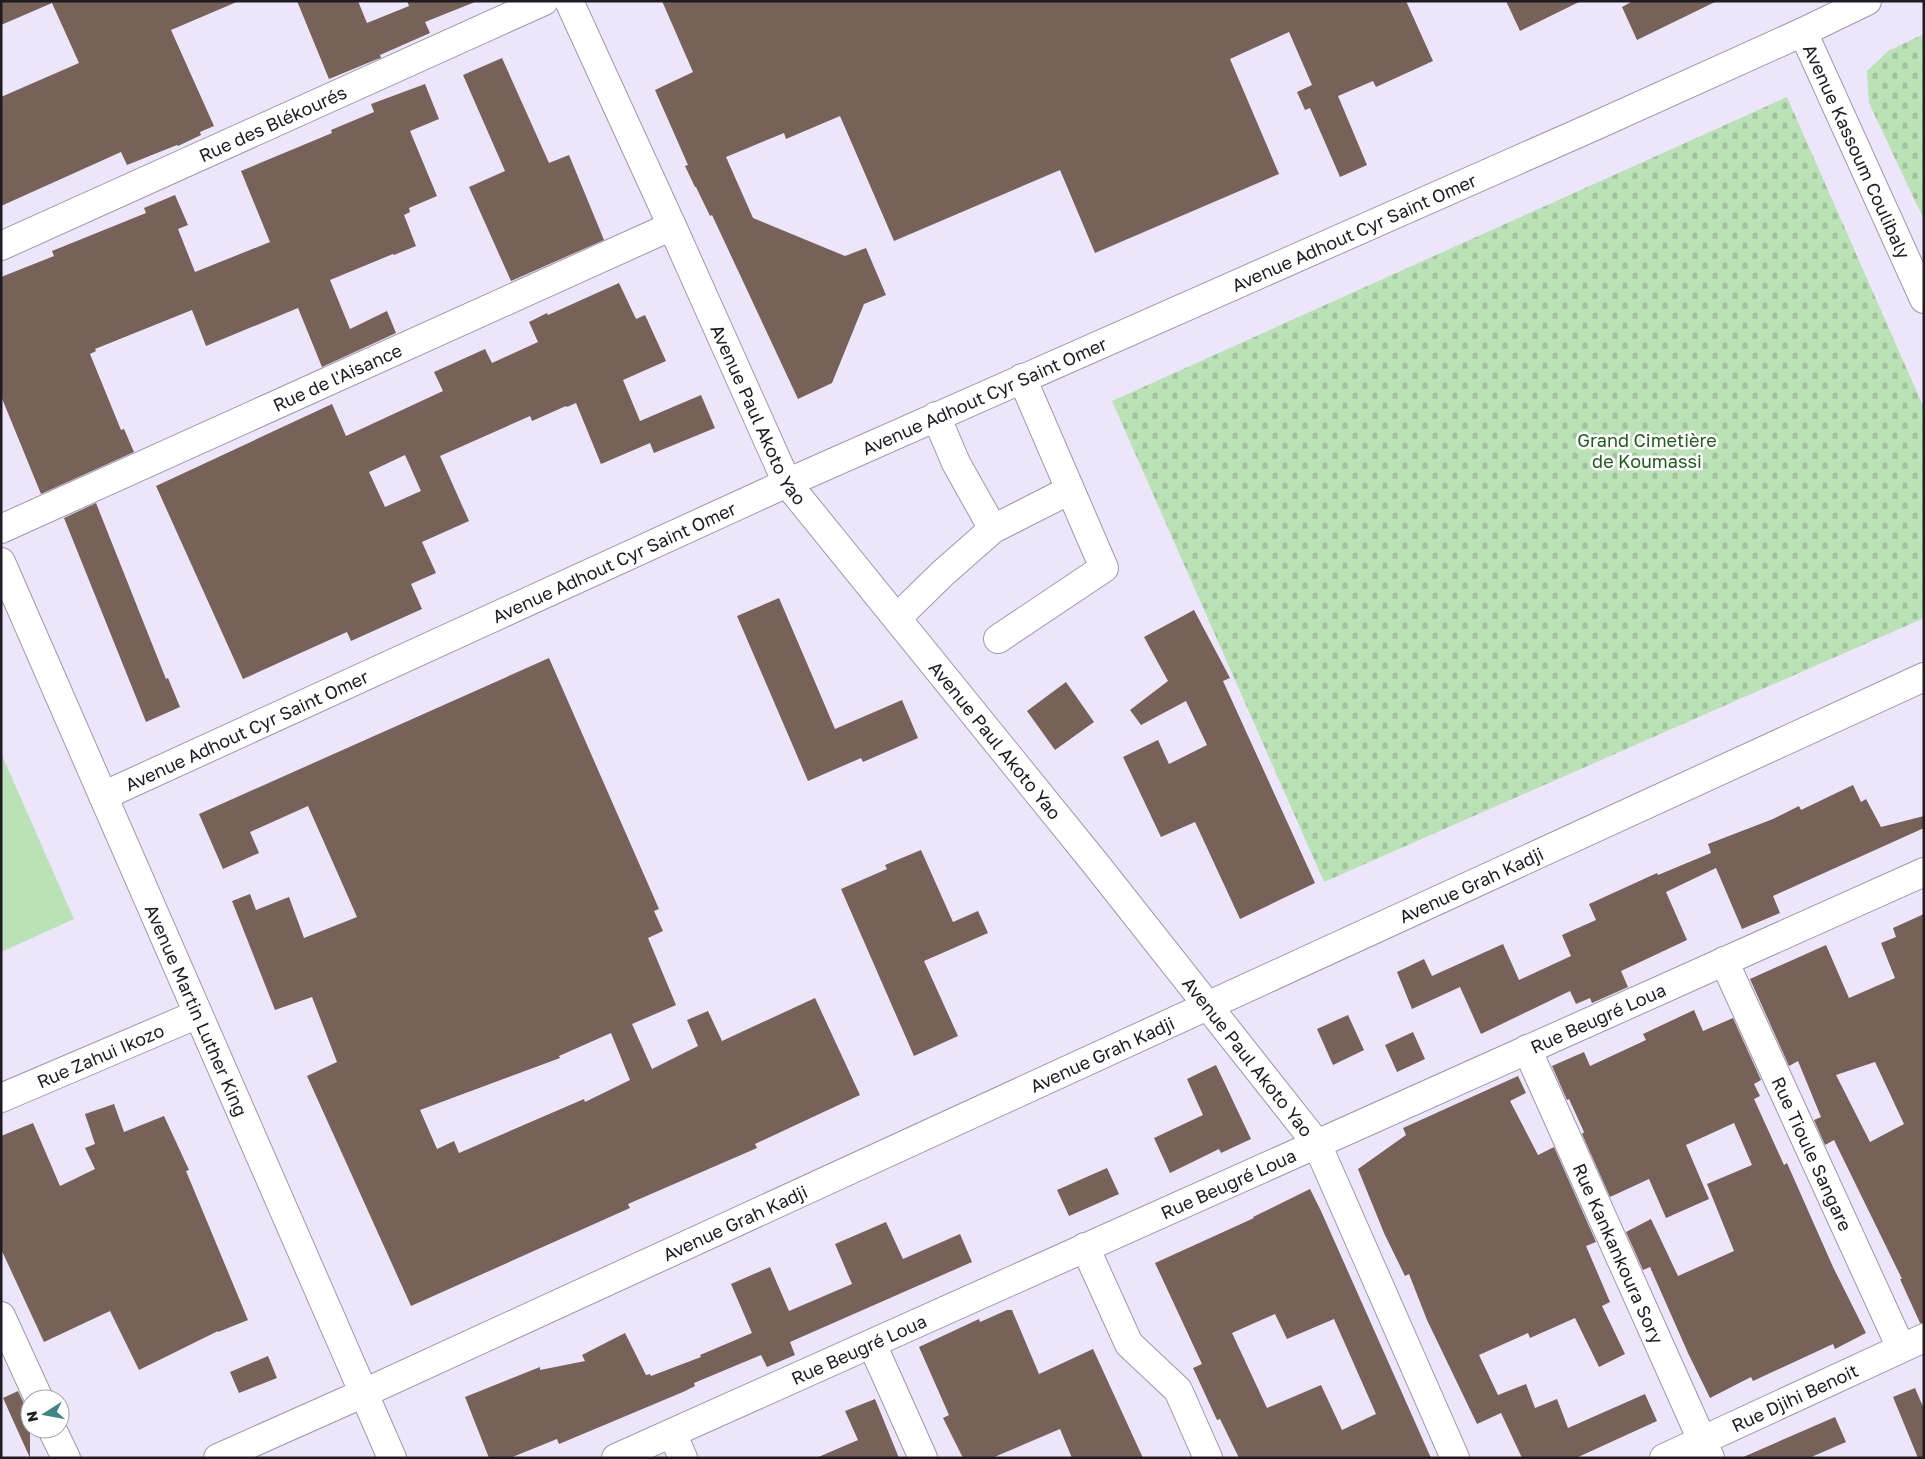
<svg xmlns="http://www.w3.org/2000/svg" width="1925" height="1459" font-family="'Golos Text',sans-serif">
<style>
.cemetery{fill:url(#cemetery-stones)}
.park{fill:#bbe2b6}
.building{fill:#766258;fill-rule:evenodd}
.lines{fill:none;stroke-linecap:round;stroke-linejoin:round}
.minor-casing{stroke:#9e98ac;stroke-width:30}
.minor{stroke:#fff;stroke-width:28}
.labels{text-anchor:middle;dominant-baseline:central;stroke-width:5;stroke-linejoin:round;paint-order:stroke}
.street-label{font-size:18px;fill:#1e1b23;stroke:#fff}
.park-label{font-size:18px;fill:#1d5d16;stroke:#fff}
</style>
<defs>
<pattern id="cemetery-stones" width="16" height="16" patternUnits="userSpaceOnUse" patternTransform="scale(1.25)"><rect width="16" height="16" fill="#bbe2b6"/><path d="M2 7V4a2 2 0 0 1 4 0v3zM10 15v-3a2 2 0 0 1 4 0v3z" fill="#a0c19c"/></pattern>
</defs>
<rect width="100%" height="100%" fill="#ede6fb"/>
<g class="cemetery">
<path d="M 1924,34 L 1924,220 L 1869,103 L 1867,71 L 1888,51 Z"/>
<path d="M 1787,97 L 1924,408 L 1924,618 L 1324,882 L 1112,401 Z"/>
</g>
<path class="park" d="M 1,753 L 74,919 L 1,952 Z"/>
<g class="building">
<path d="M 1,1 L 239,1 L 171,30 L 214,126 L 200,132 L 201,135 L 178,146 L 177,145 L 127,165 L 121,152 L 1,206 L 1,97 L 79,63 L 52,3 L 1,25 Z"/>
<path d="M 297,1 L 358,1 L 367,23 L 409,6 L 407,1 L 475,2 L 425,22 L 430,33 L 380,55 L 381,58 L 375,60 L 329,79 Z"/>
<path d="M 662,1 L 1406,1 L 1433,61 L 1376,87 L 1373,81 L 1338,96 L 1367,165 L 1340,177 L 1310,108 L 1305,110 L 1297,92 L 1312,85 L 1289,32 L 1230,59 L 1279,174 L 1095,253 L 1060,170 L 894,241 L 840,116 L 786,139 L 784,133 L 726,157 L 753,218 L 845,256 L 866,248 L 886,295 L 864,304 L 832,383 L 798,399 L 712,215 L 710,216 L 696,187 L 695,187 L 685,166 L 688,165 L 655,90 L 693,72 Z"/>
<path d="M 1506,1 L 1581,1 L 1520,31 Z"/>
<path d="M 1633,1 L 1717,1 L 1637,40 L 1622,7 Z"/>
<path d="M 502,58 L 549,163 L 569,155 L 604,240 L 511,281 L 469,187 L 505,171 L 463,75 Z"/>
<path d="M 425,84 L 439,119 L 410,131 L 437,196 L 409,208 L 410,212 L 404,215 L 416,246 L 394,255 L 393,254 L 330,280 L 350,329 L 387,311 L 396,333 L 322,367 L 298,308 L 206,346 L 192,310 L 95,349 L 96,351 L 90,354 L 121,430 L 124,429 L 134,452 L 41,494 L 1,396 L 1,277 L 54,256 L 52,251 L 146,213 L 144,208 L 175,195 L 188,225 L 178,229 L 195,272 L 270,242 L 241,171 L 332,133 L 331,130 L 374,112 L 371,104 Z"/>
<path d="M 619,283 L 636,319 L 645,315 L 666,361 L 623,380 L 640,421 L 701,395 L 715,428 L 654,453 L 650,443 L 601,464 L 576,403 L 567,407 L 566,406 L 532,421 L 530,416 L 440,456 L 469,521 L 422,542 L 436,573 L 411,584 L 422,609 L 351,641 L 347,632 L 243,679 L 156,486 L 332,404 L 346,436 L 443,391 L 434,372 L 485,349 L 492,363 L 538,342 L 529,322 L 547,313 L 548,315 ZM 405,455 L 421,491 L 385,507 L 369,472 Z"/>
<path d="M 96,503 L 166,679 L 168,678 L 180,707 L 146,722 L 64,518 Z"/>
<path d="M 779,598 L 835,729 L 902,700 L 918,738 L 863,762 L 861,758 L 808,781 L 737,616 Z"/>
<path d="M 1194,610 L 1230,678 L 1223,681 L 1315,883 L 1240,919 L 1195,822 L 1161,837 L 1123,757 L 1158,740 L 1169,764 L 1207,745 L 1186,701 L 1141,725 L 1130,710 L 1168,681 L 1144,637 Z"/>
<path d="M 549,658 L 659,909 L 654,911 L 663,931 L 648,938 L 676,1005 L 632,1024 L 652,1069 L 698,1046 L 687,1020 L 708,1011 L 722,1041 L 815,998 L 860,1095 L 755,1144 L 757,1148 L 628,1204 L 630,1208 L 411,1306 L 307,1076 L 337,1062 L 312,997 L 275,1010 L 232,901 L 250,894 L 256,910 L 289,897 L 304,938 L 357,917 L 308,806 L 250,832 L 259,853 L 223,869 L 199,814 ZM 611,1033 L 630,1080 L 585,1102 L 584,1099 L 459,1153 L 454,1141 L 437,1149 L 420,1110 L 560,1058 L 559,1056 Z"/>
<path d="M 1066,682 L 1094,722 L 1055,750 L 1027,711 Z"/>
<path d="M 1853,785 L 1861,802 L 1866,799 L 1881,827 L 1924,816 L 1924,828 L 1773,896 L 1780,913 L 1742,929 L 1716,868 L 1666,892 L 1687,940 L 1621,971 L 1628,987 L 1592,1003 L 1590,998 L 1576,1004 L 1570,991 L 1481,1034 L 1460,987 L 1412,1009 L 1397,972 L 1424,959 L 1432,976 L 1503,944 L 1519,980 L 1571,956 L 1562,935 L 1596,920 L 1589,904 L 1657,873 L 1658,875 L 1711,853 L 1708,844 L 1773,819 L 1799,806 L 1801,810 Z"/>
<path d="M 921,850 L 953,922 L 978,911 L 988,933 L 924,961 L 958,1036 L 914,1056 L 841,889 L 887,869 L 885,865 Z"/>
<path d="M 1924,914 L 1924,1323 L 1920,1323 L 1900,1279 L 1902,1279 L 1834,1140 L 1825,1145 L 1814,1120 L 1821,1117 L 1798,1061 L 1789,1066 L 1750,979 L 1826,945 L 1849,998 L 1895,978 L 1881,943 L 1896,937 L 1893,928 ZM 1875,1062 L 1904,1124 L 1870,1142 L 1836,1075 Z"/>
<path d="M 1694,1010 L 1703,1031 L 1733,1018 L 1761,1080 L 1754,1084 L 1760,1096 L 1754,1099 L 1784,1165 L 1787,1163 L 1833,1267 L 1866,1333 L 1835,1349 L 1833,1344 L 1753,1381 L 1751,1377 L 1710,1398 L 1688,1353 L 1650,1267 L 1643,1270 L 1626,1232 L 1651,1219 L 1678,1276 L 1734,1251 L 1707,1184 L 1752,1165 L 1734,1123 L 1686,1145 L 1709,1199 L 1666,1218 L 1649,1179 L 1610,1197 L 1582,1134 L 1584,1132 L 1569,1099 L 1567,1100 L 1552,1066 L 1584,1052 L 1590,1066 L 1646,1040 L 1643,1034 Z"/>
<path d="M 1348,1015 L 1364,1050 L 1333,1065 L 1317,1029 Z"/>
<path d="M 1413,1032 L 1425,1059 L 1397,1072 L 1385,1045 Z"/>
<path d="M 1216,1065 L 1251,1139 L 1221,1153 L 1219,1149 L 1170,1173 L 1154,1138 L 1203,1115 L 1187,1079 Z"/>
<path d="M 1518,1076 L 1526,1093 L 1510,1101 L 1538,1155 L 1554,1147 L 1596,1242 L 1586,1246 L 1610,1302 L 1602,1306 L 1625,1354 L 1599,1367 L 1575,1318 L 1530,1338 L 1528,1333 L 1479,1355 L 1498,1395 L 1526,1384 L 1535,1408 L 1557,1399 L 1568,1428 L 1645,1394 L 1657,1421 L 1576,1458 L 1522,1458 L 1501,1413 L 1477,1424 L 1427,1320 L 1409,1274 L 1405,1276 L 1384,1233 L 1358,1169 L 1406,1135 L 1403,1128 Z"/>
<path d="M 114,1104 L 124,1132 L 164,1116 L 189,1170 L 186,1171 L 248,1320 L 218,1332 L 218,1331 L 139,1370 L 110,1311 L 44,1342 L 1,1249 L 1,1136 L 33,1123 L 60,1186 L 95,1169 L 85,1148 L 95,1144 L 85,1114 Z"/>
<path d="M 1107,1168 L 1119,1194 L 1069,1216 L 1057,1190 Z"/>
<path d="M 1310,1189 L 1321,1211 L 1431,1458 L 1239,1458 L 1220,1419 L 1217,1420 L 1193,1368 L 1202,1364 L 1155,1263 L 1254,1218 L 1253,1217 ZM 1275,1314 L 1287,1339 L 1334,1319 L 1376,1414 L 1342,1430 L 1321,1385 L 1267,1408 L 1232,1333 Z"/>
<path d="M 886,1222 L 903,1259 L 960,1234 L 972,1262 L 790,1342 L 795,1355 L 767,1367 L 761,1355 L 694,1383 L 695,1386 L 683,1392 L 559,1444 L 557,1439 L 510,1458 L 489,1458 L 465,1397 L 540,1367 L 540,1370 L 585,1361 L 582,1355 L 625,1333 L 646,1375 L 650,1374 L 651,1376 L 701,1357 L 700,1355 L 752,1333 L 731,1284 L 770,1267 L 789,1311 L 852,1284 L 835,1244 Z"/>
<path d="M 1007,1310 L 1012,1310 L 1039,1374 L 1093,1349 L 1143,1458 L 1072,1458 L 1060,1429 L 992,1458 L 963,1458 L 943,1418 L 949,1415 L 919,1347 L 979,1319 L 980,1322 Z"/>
<path d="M 268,1356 L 277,1378 L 239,1393 L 230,1372 Z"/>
<path d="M 1915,1388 L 1924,1409 L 1924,1458 L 1918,1458 L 1893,1397 Z"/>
<path d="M 18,1391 L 25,1406 L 30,1412 L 30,1458 L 3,1398 Z"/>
<path d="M 875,1399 L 899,1458 L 816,1458 L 858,1440 L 845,1411 Z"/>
<path d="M 1835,1417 L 1846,1442 L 1809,1458 L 1741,1458 Z"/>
</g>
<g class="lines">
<g class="minor-casing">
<g id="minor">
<path id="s1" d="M 569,1 L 672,226 L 787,483 L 1095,863 L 1317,1144 L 1455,1458"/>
<path id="s2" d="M 1803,32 L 1924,299"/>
<path id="s3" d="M 1,246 L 544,1"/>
<path d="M 936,416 L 956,463 L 993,529"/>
<path id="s4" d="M 1,529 L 672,226"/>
<path id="s5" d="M 1,562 L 392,1458"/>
<path d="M 897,618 L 943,573 L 993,529 L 1070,490"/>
<path d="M 998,639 L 1104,568 L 1022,378"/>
<path id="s6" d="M 103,796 L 787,483 L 1597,125 L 1803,32 L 1867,1"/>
<path id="s7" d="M 1724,961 L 1901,1348"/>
<path id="s8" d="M 1527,1049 L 1710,1458"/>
<path id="s9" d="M 1,1098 L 198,1014"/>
<path d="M 1085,1247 L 1129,1344 L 1178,1390 L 1208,1458"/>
<path d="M 1,1316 L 39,1399"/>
<path d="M 872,1344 L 923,1458"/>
<path d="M 52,1429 L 66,1458"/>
<path d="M 672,1433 L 683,1458"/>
<path id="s10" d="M 218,1458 L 364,1393 L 1924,677"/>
<path id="s11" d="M 616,1458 L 1924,872"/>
<path id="s12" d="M 1664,1458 L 1924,1338"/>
</g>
</g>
<use href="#minor" class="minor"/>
</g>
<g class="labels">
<g class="street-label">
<text stroke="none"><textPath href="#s3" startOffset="298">Rue des Blékourés</textPath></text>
<text stroke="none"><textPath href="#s2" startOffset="131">Avenue Kassoum Coulibaly</textPath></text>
<text stroke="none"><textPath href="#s6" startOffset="1372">Avenue Adhout Cyr Saint Omer</textPath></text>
<text stroke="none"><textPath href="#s4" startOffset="369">Rue de l'Aisance</textPath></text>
<text stroke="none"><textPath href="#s6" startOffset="968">Avenue Adhout Cyr Saint Omer</textPath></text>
<text stroke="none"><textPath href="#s1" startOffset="455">Avenue Paul Akoto Yao</textPath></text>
<text stroke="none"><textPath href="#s6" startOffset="562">Avenue Adhout Cyr Saint Omer</textPath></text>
<text stroke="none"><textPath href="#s6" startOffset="158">Avenue Adhout Cyr Saint Omer</textPath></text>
<text stroke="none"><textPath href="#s1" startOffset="860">Avenue Paul Akoto Yao</textPath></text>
<text stroke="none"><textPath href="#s10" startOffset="1378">Avenue Grah Kadji</textPath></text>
<text stroke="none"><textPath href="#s5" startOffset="489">Avenue Martin Luther King</textPath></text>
<text stroke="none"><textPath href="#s11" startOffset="1076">Rue Beugré Loua</textPath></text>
<text stroke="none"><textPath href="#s10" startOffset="972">Avenue Grah Kadji</textPath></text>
<text stroke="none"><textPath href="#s9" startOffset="108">Rue Zahui Ikozo</textPath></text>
<text stroke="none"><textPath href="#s1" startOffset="1265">Avenue Paul Akoto Yao</textPath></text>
<text stroke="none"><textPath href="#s7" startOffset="212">Rue Tioule Sangare</textPath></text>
<text stroke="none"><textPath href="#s11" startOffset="671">Rue Beugré Loua</textPath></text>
<text stroke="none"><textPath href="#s10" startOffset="568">Avenue Grah Kadji</textPath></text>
<text stroke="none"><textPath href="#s8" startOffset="224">Rue Kankankoura Sory</textPath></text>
<text stroke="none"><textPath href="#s11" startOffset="266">Rue Beugré Loua</textPath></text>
<text stroke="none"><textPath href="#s12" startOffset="144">Rue Djihi Benoit</textPath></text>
</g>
<g class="park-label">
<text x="1647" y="440">Grand Cimetière<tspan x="1647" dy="21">de Koumassi</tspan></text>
</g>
</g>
<rect width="1925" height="1459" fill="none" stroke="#1e1b23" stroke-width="5"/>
<g transform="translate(45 1414) rotate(259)"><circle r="24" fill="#ffffff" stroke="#a5a4a7"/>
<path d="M0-4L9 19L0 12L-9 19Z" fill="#3d8685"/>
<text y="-8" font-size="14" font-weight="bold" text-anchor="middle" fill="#1e1b23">N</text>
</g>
</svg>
